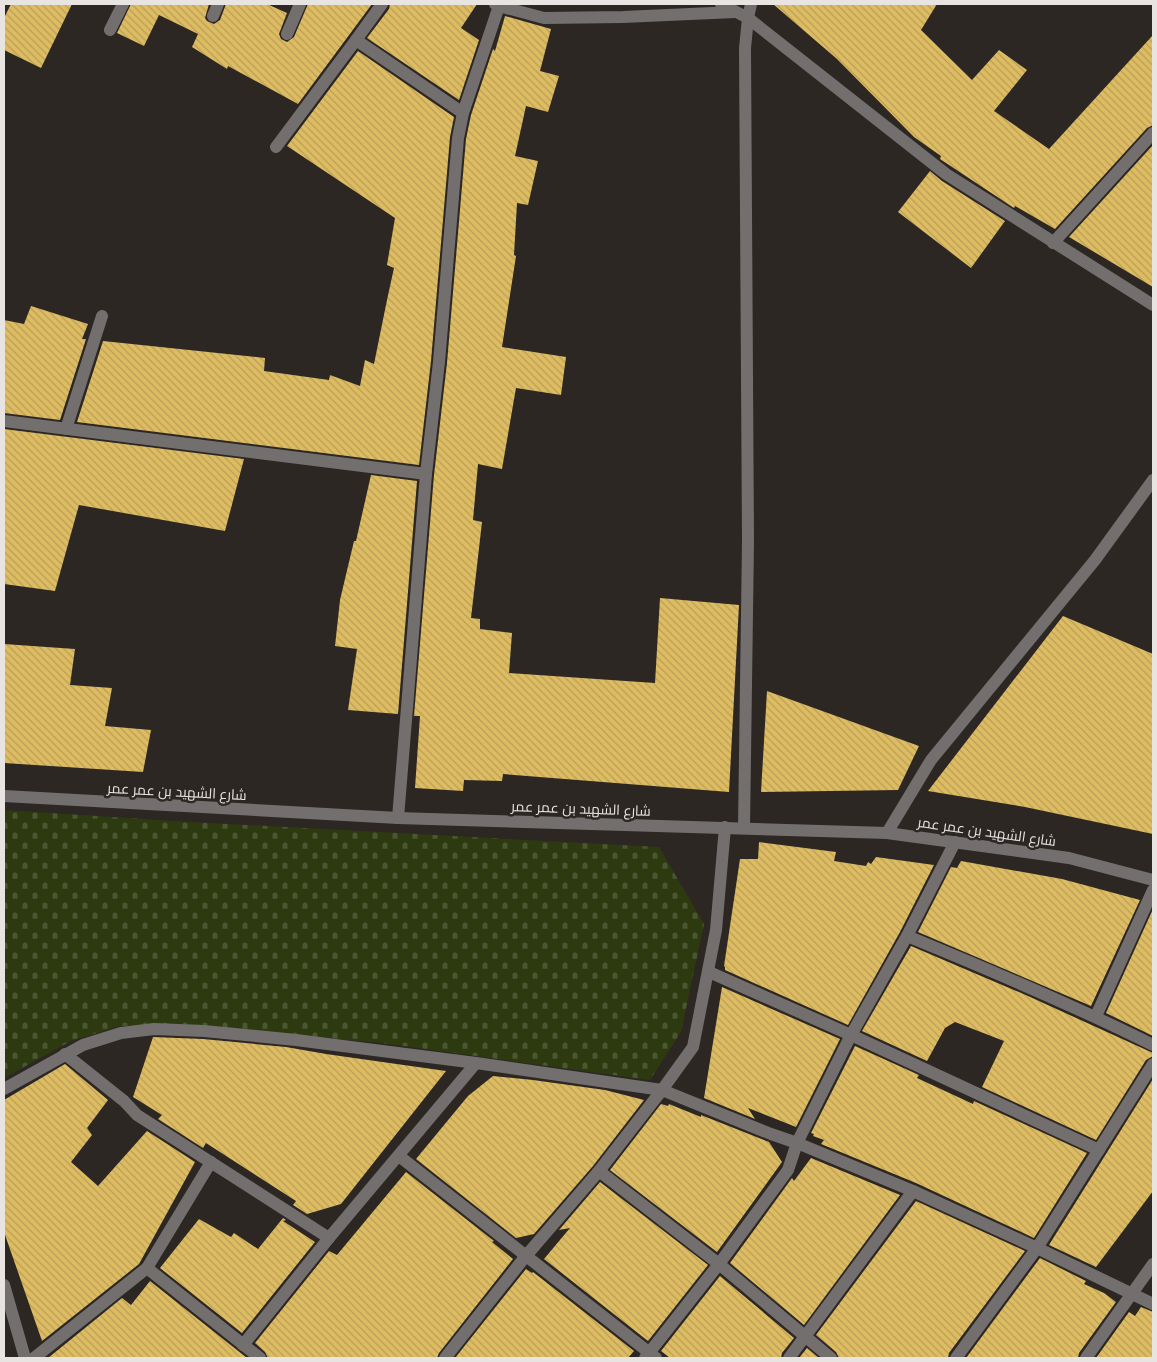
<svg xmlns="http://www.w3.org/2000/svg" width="1157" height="1362" font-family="'Noto Serif',Cairo,serif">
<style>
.cemetery{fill:url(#cemetery-stones)}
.building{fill:url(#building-back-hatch)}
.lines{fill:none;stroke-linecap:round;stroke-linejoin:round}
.minor{stroke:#726f6e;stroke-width:12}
.labels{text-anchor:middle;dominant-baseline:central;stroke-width:5;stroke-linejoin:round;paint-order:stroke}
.street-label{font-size:14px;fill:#e8e4e2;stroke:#2c2723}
</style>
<defs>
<pattern id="cemetery-stones" width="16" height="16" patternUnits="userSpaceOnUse" patternTransform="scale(1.25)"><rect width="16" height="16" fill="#2d3a0f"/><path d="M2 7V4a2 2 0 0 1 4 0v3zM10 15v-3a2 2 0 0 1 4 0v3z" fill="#4b5632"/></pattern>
<pattern id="building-back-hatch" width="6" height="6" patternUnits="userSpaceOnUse" patternTransform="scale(1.25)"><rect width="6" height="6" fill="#debc61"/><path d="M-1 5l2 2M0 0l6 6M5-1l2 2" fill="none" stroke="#b89e5a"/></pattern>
</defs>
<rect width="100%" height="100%" fill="#2c2723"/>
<path class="cemetery" d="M 4,810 L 191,822 L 659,847 L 704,924 L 681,1032 L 650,1080 L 382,1043 L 177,1024 L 120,1026 L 71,1041 L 4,1078 Z"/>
<g class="building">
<path d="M 11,4 L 72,4 L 41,68 L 4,50 L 4,18 Z"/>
<path d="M 131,4 L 209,4 L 205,18 L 207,21 L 214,24 L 220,20 L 226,4 L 267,4 L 287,13 L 279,34 L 281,39 L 287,42 L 294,37 L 308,4 L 372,4 L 298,104 L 228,66 L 227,69 L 192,47 L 198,34 L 159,15 L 144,46 L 117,33 Z"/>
<path d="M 390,4 L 477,4 L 461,28 L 479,40 L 459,100 L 367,38 L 389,9 Z"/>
<path d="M 773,4 L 937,4 L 921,30 L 972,80 L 999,50 L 1027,70 L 994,111 L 1049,149 L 1153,35 L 1153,125 L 1147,128 L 1055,229 L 1015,206 L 1014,208 L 940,159 L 941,156 L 914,137 L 837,59 Z"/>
<path d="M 505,16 L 551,29 L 540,71 L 559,76 L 548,112 L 526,106 L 515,156 L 538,161 L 528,205 L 517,203 L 514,255 L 516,256 L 502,347 L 566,357 L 561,395 L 516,388 L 502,469 L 478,464 L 473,520 L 482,522 L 471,618 L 480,619 L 480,629 L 512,633 L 509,673 L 655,683 L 660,598 L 739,605 L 729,792 L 503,774 L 502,781 L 464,780 L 463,791 L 415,788 L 420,716 L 414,716 L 434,475 L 447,363 L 466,139 L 471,115 L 493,49 L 495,51 Z"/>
<path d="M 358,51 L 454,117 L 450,137 L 431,361 L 419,465 L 77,422 L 103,341 L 265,358 L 264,371 L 329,380 L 330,375 L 360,386 L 365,360 L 374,364 L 387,300 L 394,268 L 387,265 L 395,218 L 287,146 Z"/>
<path d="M 1153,145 L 1153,287 L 1069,237 Z"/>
<path d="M 930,171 L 942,181 L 1005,221 L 971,268 L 898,212 Z"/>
<path d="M 31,306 L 88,324 L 82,339 L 86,339 L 60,420 L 4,413 L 4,320 L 24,324 Z"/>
<path d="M 4,429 L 244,459 L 225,531 L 79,505 L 55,591 L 4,584 Z"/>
<path d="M 371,475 L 417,481 L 398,714 L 348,710 L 357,649 L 335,646 L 340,600 L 354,541 L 356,541 Z"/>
<path d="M 1063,616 L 1153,654 L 1153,834 L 1025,807 L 928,791 Z"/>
<path d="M 4,644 L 75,649 L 70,685 L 112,688 L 105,726 L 151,730 L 143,772 L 4,763 Z"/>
<path d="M 767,691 L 919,746 L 898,790 L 761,792 Z"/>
<path d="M 759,842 L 836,852 L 834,861 L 866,866 L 868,862 L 871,864 L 876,857 L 934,865 L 900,932 L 848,1025 L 725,970 L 725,967 L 724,966 L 740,859 L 758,859 Z"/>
<path d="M 961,861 L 1062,879 L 1140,900 L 1091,1006 L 918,932 L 951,867 L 957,868 Z"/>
<path d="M 1153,909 L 1153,1036 L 1106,1013 Z"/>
<path d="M 911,946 L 1028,996 L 1153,1053 L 1153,1056 L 1146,1060 L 1096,1140 L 982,1087 L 1004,1041 L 955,1022 L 945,1028 L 927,1061 L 862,1031 Z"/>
<path d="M 722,987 L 840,1039 L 796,1127 L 748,1108 L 755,1119 L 704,1098 Z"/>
<path d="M 153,1037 L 203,1039 L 286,1047 L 326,1054 L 446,1071 L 341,1204 L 307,1214 L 293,1205 L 296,1201 L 206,1143 L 203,1148 L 158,1119 L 162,1115 L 133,1097 Z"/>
<path d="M 855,1046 L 919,1075 L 917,1078 L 973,1104 L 974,1101 L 1087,1153 L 1034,1238 L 916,1183 L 821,1144 L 824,1140 L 813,1136 L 814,1134 L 811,1133 Z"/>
<path d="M 65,1064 L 108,1100 L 87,1128 L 92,1135 L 71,1162 L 98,1186 L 147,1131 L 195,1162 L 139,1264 L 42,1341 L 4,1232 L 4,1100 Z"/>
<path d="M 493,1076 L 533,1080 L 605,1090 L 644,1100 L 593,1166 L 534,1234 L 516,1238 L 416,1159 L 468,1096 Z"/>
<path d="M 1153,1079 L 1153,1191 L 1096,1267 L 1049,1245 Z"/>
<path d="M 661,1104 L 668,1106 L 669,1104 L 701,1117 L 701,1115 L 769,1142 L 782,1162 L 717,1252 L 610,1170 Z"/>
<path d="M 811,1158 L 900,1195 L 804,1325 L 730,1263 L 792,1178 L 794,1181 Z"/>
<path d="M 406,1172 L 494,1241 L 492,1242 L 513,1259 L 439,1353 L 437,1358 L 268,1358 L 265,1352 L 255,1343 L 329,1251 L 337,1255 Z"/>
<path d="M 600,1182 L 708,1265 L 648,1341 L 544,1259 L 570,1228 L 559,1230 Z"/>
<path d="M 916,1201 L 1025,1251 L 949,1353 L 948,1358 L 839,1358 L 836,1352 L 816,1335 Z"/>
<path d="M 283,1218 L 286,1220 L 283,1221 L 315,1242 L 242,1333 L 160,1268 L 199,1219 L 231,1237 L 234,1233 L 258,1249 Z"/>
<path d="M 1040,1258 L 1086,1281 L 1084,1284 L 1104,1293 L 1116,1302 L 1079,1353 L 1078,1358 L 966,1358 Z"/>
<path d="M 526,1269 L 532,1273 L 533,1272 L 634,1351 L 628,1358 L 455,1358 Z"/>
<path d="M 720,1276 L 794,1338 L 782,1353 L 781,1358 L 670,1358 L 661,1351 Z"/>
<path d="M 150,1281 L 247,1358 L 48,1358 L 122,1298 L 131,1305 Z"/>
<path d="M 1141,1307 L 1153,1312 L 1153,1358 L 1096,1358 L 1129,1312 L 1135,1316 Z"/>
<path d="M 807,1348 L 819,1358 L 799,1358 Z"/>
</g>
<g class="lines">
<g class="minor">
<path d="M 721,4 L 748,18 L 745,48 L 748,541 L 744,828"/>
<path d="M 751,4 L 748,18 L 946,174 L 1153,305"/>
<path d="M 499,6 L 544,18 L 623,17 L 735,12"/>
<path d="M 213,16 L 218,4"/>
<path d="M 110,30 L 123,4"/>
<path d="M 287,34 L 300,4"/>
<path d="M 356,40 L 382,4"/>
<path d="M 276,147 L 356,40 L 463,113"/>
<path d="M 1053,243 L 1153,133"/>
<path d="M 4,421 L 426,474"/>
<path d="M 66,429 L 102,316"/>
<path d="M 4,796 L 398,818 L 887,833 L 1069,858 L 1153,880"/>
<path d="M 398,818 L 426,474 L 439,362 L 458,138 L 463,113 L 499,6 L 495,4"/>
<path d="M 887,833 L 931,760 L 1095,560 L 1153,480"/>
<path d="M 907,936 C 990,970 1073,1005 1153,1045"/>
<path d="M 709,972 L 851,1035 L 1099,1150"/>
<path d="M 1096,1016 L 1153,890"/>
<path d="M 65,1054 L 124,1101 L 137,1115 L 329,1238"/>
<path d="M 4,1089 L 83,1045 L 121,1033 L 154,1029 L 204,1031 L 296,1040 L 476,1063 L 662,1090 L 771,1134 L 797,1143 L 913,1191 L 1037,1248 L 1153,1304"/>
<path d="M 399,1156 L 656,1358"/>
<path d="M 599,1171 L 719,1264 L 831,1358"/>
<path d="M 147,1268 L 211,1162"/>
<path d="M 4,1285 L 25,1358"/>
<path d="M 243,1345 L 329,1238 L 476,1063"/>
<path d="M 34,1358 L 147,1268 L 260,1358"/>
<path d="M 445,1358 L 525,1257 L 599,1171 L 662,1090 L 693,1047 L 716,930 L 725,827"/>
<path d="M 645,1358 L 719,1264 L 788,1170 L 797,1143 L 851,1035 L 907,936 L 955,842"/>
<path d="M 789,1358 L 913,1191"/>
<path d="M 956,1358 L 1037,1248 L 1153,1064"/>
<path d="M 1086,1358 L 1153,1264"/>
</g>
</g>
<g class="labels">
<g class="street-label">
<text transform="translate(177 791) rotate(3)">شارع الشهيد بن عمر عمر</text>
<text transform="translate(581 808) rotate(2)">شارع الشهيد بن عمر عمر</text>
<text transform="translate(987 831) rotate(8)">شارع الشهيد بن عمر عمر</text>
</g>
</g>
<rect width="1157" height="1362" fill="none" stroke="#e8e4e2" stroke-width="10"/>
</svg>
